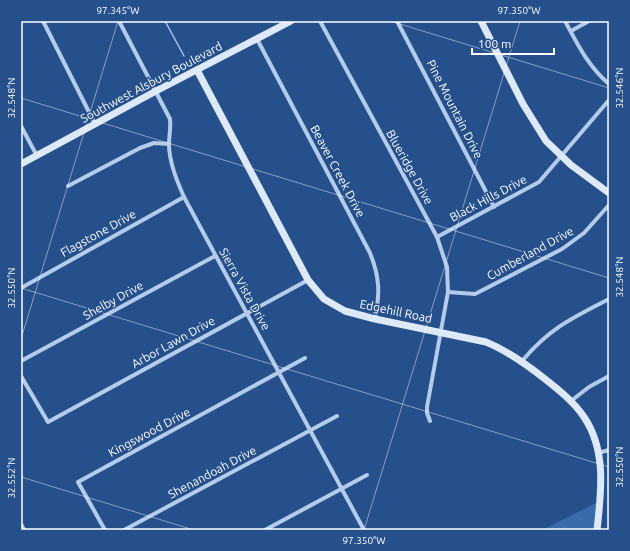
<svg xmlns="http://www.w3.org/2000/svg" width="630" height="551" font-family="Ubuntu,sans-serif">
<style>
.green{fill:#396aa9}
.lines{fill:none;stroke-linecap:round;stroke-linejoin:round}
.stream{stroke:#a8c6eb;stroke-width:1.5}
.street{stroke:#b4ccea;stroke-width:4}
.secondary{stroke:#dee9f8;stroke-width:7}
.ticks{fill:none;stroke:#fff;stroke-width:1;stroke-opacity:0.45}
.labels{text-anchor:middle;dominant-baseline:central;stroke-width:3;stroke-linejoin:round;paint-order:stroke}
.street-label{font-size:12px;fill:#fff;stroke:#25508c}
.neatline{fill:none;stroke:#fff;stroke-width:1.5}
.ticks-label{font-size:10px;text-anchor:middle;fill:#fff}
</style>
<rect width="100%" height="100%" fill="#25508c"/>
<path class="green" d="M 600,501 L 595,530 L 542,530 Z"/>
<g class="lines">
<path class="stream" d="M 165,21 L 184,56"/>
<g class="street">
<path d="M 43,21 L 95,124"/>
<path d="M 119,21 L 170,119 C 171,128 169,136 169,144 C 169,162 177,181 184,197 L 364,530"/>
<path d="M 320,21 L 437,237 L 447,267 L 448,292 L 427,407 L 427,413 L 430,421"/>
<path d="M 397,21 L 494,207"/>
<path d="M 565,21 C 578,45 588,66 609,84"/>
<path d="M 571,31 L 589,21"/>
<path d="M 257,39 L 370,253 C 380,278 380,293 375,319"/>
<path d="M 21,126 L 37,156"/>
<path d="M 68,186 L 140,148 L 154,143 L 169,144"/>
<path d="M 437,237 L 539,182 L 609,100"/>
<path d="M 21,288 L 184,197"/>
<path d="M 448,292 L 475,294 L 562,249 L 584,233 L 609,205"/>
<path d="M 21,361 L 215,256"/>
<path d="M 522,361 C 550,328 572,318 609,299"/>
<path d="M 21,376 L 48,422 L 308,280"/>
<path d="M 571,401 L 589,387 L 609,376"/>
<path d="M 598,453 L 609,450"/>
<path d="M 21,524 L 24,530"/>
<path d="M 105,530 L 78,482 L 305,358"/>
<path d="M 124,530 L 337,416"/>
<path d="M 265,530 L 367,475"/>
</g>
<g class="secondary">
<path d="M 481,21 L 523,104 L 546,141 L 571,165 L 609,193"/>
<path d="M 197,70 L 308,280 L 324,299 L 345,311 L 375,319 L 486,342 C 508,351 526,364 545,379 C 559,390 574,402 584,417 C 607,451 601,493 597,530"/>
<path d="M 21,164 L 156,91 L 291,21"/>
</g>
</g>
<path class="ticks" d="M 390,21 L 609,88M 21,98 L 609,278M 21,288 L 609,467M 21,339 L 118,21M 21,477 L 194,530M 364,530 L 520,21"/>
<g class="labels">
<g class="street-label">
<text transform="translate(151 82) rotate(-28)">Southwest Alsbury Boulevard</text>
<text transform="translate(455 109) rotate(63)">Pine Mountain Drive</text>
<text transform="translate(410 167) rotate(61)">Blueridge Drive</text>
<text transform="translate(338 171) rotate(62)">Beaver Creek Drive</text>
<text transform="translate(488 198) rotate(-28)">Black Hills Drive</text>
<text transform="translate(98 233) rotate(-29)">Flagstone Drive</text>
<text transform="translate(530 253) rotate(-29)">Cumberland Drive</text>
<text transform="translate(245 289) rotate(61)">Sierra Vista Drive</text>
<text transform="translate(113 300) rotate(-29)">Shelby Drive</text>
<text transform="translate(396 311) rotate(12)">Edgehill Road</text>
<text transform="translate(173 342) rotate(-29)">Arbor Lawn Drive</text>
<text transform="translate(149 432) rotate(-28)">Kingswood Drive</text>
<text transform="translate(212 472) rotate(-28)">Shenandoah Drive</text>
</g>
</g>
<rect width="630" height="551" fill="none" stroke="#25508c" stroke-width="44"/>
<path d="M472 48v6h82v-6" fill="none" stroke="#ffffff" stroke-width="2"/>
<text x="478" y="48" font-size="12" fill="#ffffff" stroke="#25508c" stroke-width="3" paint-order="stroke">100 m</text>
<rect x="22" y="22" width="586" height="507" class="neatline"/>
<g class="ticks-label">
<text x="118" y="14">97.345°W</text>
<text x="519" y="14">97.350°W</text>
<text transform="translate(619 88) rotate(-90)" y="4">32.546°N</text>
<text transform="translate(11 98) rotate(-90)" y="4">32.548°N</text>
<text transform="translate(619 277) rotate(-90)" y="4">32.548°N</text>
<text transform="translate(11 288) rotate(-90)" y="4">32.550°N</text>
<text transform="translate(619 467) rotate(-90)" y="4">32.550°N</text>
<text transform="translate(11 478) rotate(-90)" y="4">32.552°N</text>
<text x="364" y="544">97.350°W</text>
</g>
</svg>
